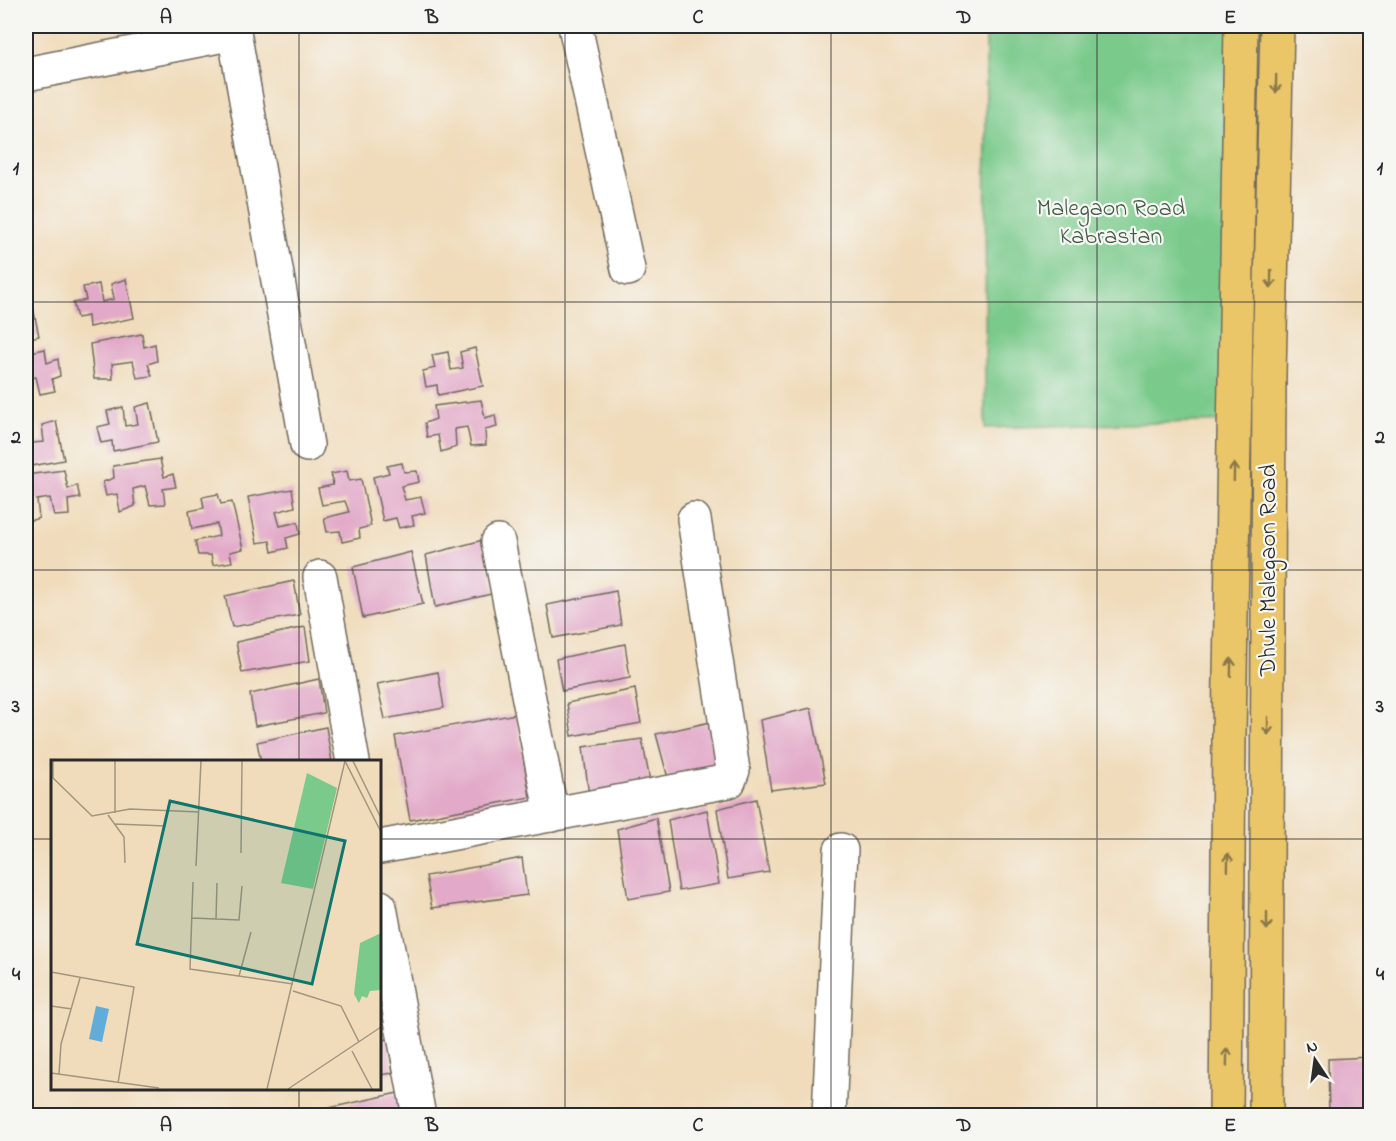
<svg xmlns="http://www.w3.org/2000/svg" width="1396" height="1141" font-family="'Indie Flower',sans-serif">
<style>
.green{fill:#7aca8b;stroke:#527a5b;stroke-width:1.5}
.building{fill:#e2a9c8}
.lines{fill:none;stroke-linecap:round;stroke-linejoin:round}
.minor-casing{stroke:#70695d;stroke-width:36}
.major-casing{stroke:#70695d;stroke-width:36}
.minor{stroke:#fff;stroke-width:33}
.major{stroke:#eac669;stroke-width:33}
.oneway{stroke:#8a784a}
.grid{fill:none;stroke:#2b2b2b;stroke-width:1.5;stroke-opacity:0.55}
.labels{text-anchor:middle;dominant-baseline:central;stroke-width:4.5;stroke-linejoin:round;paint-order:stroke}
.park-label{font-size:24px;fill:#435b48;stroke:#f6f6f2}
.street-label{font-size:24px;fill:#2b2b2b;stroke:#f6f6f2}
.inset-road{fill:none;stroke:#a19581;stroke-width:1.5}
.view{fill:#0f766e;fill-opacity:0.15;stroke:#0f766e;stroke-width:3}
.inset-edge{fill:none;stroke:#2b2b2b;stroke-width:3}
.neatline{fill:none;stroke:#2b2b2b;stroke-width:2}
.grid-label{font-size:20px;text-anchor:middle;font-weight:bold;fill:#2b2b2b}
</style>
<rect width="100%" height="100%" fill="#f6f6f2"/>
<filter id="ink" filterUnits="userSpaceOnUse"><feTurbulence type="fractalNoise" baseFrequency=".0167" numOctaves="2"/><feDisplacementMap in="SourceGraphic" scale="12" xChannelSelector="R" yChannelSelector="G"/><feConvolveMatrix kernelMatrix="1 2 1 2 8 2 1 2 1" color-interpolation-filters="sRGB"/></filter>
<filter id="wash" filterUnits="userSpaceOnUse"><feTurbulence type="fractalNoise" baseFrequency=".008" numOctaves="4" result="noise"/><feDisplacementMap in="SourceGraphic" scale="24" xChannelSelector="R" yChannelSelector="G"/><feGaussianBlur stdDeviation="1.35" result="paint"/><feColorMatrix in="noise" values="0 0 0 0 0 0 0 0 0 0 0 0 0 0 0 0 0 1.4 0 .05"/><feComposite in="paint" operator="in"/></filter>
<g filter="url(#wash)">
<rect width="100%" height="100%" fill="#f0dcbb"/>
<path class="green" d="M 986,26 L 1239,26 L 1234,421 L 985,428 Z"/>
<g id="blocks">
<g class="building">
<path d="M 126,279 L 134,318 L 89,327 L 88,316 L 77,318 L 73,303 L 86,300 L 83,287 L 99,284 L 102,302 L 114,299 L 111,284 Z"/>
<path d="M 31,298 L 39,336 L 26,339 L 26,299 Z"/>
<path d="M 142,334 L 144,347 L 155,344 L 157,361 L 148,364 L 152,376 L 137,378 L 133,361 L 112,364 L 113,379 L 94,379 L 90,344 Z"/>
<path d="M 475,348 L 483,386 L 438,395 L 437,385 L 426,387 L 423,371 L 435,368 L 432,355 L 448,352 L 451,370 L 463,368 L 460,352 Z"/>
<path d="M 45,349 L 47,363 L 58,359 L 60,376 L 52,379 L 55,391 L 40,394 L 36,377 L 26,378 L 26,353 Z"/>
<path d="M 481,400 L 485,418 L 495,415 L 497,427 L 485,430 L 486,445 L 471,446 L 467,427 L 455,429 L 456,447 L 441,452 L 438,435 L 427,437 L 425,423 L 436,419 L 434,406 Z"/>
<path d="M 150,403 L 158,442 L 113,451 L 112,441 L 101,443 L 97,427 L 110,424 L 107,411 L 123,407 L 125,426 L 138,424 L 135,407 Z"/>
<path d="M 56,421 L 64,460 L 26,467 L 26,426 L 29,425 L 32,443 L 44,442 L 42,425 Z"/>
<path d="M 160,459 L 164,477 L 173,474 L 176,487 L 163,489 L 165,504 L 150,505 L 145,486 L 133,489 L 135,506 L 120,512 L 117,494 L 106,496 L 103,482 L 114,478 L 113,466 Z"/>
<path d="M 402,463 L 404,472 L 417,471 L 419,482 L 401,486 L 405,500 L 421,497 L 425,513 L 412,516 L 414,525 L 399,528 L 396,518 L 383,521 L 373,477 L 389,473 L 387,466 Z"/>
<path d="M 64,470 L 68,489 L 77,485 L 80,498 L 68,500 L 69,515 L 54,516 L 50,498 L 37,500 L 39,518 L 26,522 L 26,475 Z"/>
<path d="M 347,471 L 349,481 L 361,479 L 371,526 L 359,529 L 360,538 L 342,542 L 340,531 L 327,532 L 324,518 L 349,512 L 345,501 L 322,505 L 318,488 L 333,485 L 331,474 Z"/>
<path d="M 292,489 L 295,507 L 276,512 L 280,526 L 298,522 L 300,534 L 286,538 L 288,548 L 272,552 L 270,541 L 257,543 L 248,497 Z"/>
<path d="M 218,494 L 221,504 L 232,502 L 243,549 L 230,552 L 232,562 L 213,565 L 211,555 L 198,555 L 195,541 L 219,536 L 217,524 L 192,529 L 189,511 L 204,508 L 202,497 Z"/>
<path d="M 483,540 L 496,593 L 435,607 L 426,555 Z"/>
<path d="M 411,552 L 423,604 L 363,618 L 353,567 Z"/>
<path d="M 294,581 L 300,615 L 232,627 L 225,596 Z"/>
<path d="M 616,591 L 621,625 L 553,638 L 547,605 Z"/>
<path d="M 305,627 L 310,661 L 242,673 L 236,642 Z"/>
<path d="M 625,644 L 630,678 L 562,691 L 556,659 Z"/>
<path d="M 438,672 L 444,708 L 385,719 L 377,684 Z"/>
<path d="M 319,679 L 324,713 L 255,726 L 250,694 Z"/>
<path d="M 635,689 L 641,723 L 572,736 L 567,703 Z"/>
<path d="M 811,708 L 826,783 L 771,790 L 760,720 Z"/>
<path d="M 516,714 L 530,797 L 410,820 L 395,736 Z"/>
<path d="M 715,721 L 724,770 L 668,778 L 656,734 Z"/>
<path d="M 326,727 L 332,762 L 261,762 L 257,742 Z"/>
<path d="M 642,739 L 650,781 L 589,796 L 583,747 Z"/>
<path d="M 756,799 L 769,872 L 728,879 L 717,809 Z"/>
<path d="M 707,810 L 719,884 L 679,891 L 668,820 Z"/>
<path d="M 656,818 L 669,892 L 628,899 L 617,829 Z"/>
<path d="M 522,858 L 527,895 L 432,908 L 426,876 Z"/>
<path d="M 388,1039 L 393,1073 L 380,1075 L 380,1040 Z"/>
<path d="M 1370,1057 L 1370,1116 L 1329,1116 L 1328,1059 Z"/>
<path d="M 398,1093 L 402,1116 L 331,1116 L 329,1108 Z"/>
</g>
</g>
</g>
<g filter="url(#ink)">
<use href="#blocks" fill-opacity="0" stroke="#70695d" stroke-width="1.5"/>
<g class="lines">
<g class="minor-casing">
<g id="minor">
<path d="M 233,26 L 307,445"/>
<path d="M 575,26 L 628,269"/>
<path d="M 26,74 L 234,33"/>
<path d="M 498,542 L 552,815"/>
<path d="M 320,577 L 353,762"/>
<path d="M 380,847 L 729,781 L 733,770 L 694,519"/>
<path d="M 380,907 L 419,1116"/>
<path d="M 829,1116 L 841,850"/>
</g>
</g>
<g class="major-casing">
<g id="major">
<path d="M 1226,1116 L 1229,736 L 1241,26"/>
<path d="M 1266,1116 L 1269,375 L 1277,26"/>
</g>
</g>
<use href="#minor" class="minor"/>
<use href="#major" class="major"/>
</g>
<defs><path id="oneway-shaft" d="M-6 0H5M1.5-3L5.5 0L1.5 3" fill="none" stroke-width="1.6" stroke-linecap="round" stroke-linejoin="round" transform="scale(1.5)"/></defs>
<g class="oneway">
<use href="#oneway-shaft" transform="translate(1276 84) rotate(91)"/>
<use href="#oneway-shaft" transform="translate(1271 279) rotate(91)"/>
<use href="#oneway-shaft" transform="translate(1234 472) rotate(-89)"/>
<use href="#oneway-shaft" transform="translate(1231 667) rotate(-89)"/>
<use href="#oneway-shaft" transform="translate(1268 726) rotate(90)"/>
<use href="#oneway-shaft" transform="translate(1228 862) rotate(-89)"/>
<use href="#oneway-shaft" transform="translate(1267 921) rotate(90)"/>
<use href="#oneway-shaft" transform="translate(1227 1057) rotate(-89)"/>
</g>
</g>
<path class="grid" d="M 299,26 L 299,762M 565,26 L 565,1116M 831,26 L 831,1116M 1097,26 L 1097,1116M 26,302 L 1370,302M 26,570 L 1370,570M 26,839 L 52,839M 380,839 L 1370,839M 299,1088 L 299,1116"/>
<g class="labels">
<g class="park-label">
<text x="1111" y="209">Malegaon Road<tspan x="1111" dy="28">Kabrastan</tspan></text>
</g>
<g class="street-label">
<text transform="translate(1269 570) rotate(-90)">Dhule Malegaon Road</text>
</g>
</g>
<g transform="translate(51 760)">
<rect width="330" height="330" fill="#f0dcbb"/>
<path d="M 256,13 L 286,28 L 262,129 L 230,123 ZM 330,173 L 330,230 L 319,231 L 316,238 L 311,236 L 308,243 L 303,234 L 309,183 Z" fill="#7aca8b"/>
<path d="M 45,246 L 58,249 L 51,282 L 38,279 Z" fill="#61adda"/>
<path class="inset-road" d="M 2,1 L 2,18 L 41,56 L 79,49 L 148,52M 294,1 L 330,72M 302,1 L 330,58M 64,53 L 64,1M 57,55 L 73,77 L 74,103M 64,64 L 115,66M 190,93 L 191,1M 145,106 L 150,1M 142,122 L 139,209 L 242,224M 141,158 L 188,160 L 191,126M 165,159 L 166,123M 0,212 L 83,227 L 67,323M 188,216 L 200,172M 242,231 L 290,246 L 308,282M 0,246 L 21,249M 301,291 L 321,329M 0,313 L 108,328M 8,314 L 10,284 L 29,218M 216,329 L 294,1M 237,329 L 330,267"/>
<path class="view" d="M 119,41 L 294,81 L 261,224 L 86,184 Z"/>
<rect width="330" height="330" class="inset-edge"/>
</g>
<rect width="1396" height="1141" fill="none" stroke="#f6f6f2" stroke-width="66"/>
<g transform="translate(1315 1060) rotate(347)" stroke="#f6f6f2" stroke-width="4.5" paint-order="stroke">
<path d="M0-4.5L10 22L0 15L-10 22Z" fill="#2b2b2b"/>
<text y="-9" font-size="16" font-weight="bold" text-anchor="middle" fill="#2b2b2b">N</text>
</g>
<rect x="33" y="33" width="1330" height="1075" class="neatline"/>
<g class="grid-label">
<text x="166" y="23">A</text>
<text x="432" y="23">B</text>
<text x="698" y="23">C</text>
<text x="964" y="23">D</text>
<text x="1230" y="23">E</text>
<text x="16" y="174">1</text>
<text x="1380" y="174">1</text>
<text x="16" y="443">2</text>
<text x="1380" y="443">2</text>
<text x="16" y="712">3</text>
<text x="1380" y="712">3</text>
<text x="16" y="980">4</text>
<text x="1380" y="980">4</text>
<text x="166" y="1131">A</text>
<text x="432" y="1131">B</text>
<text x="698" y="1131">C</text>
<text x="964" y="1131">D</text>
<text x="1230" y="1131">E</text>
</g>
</svg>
